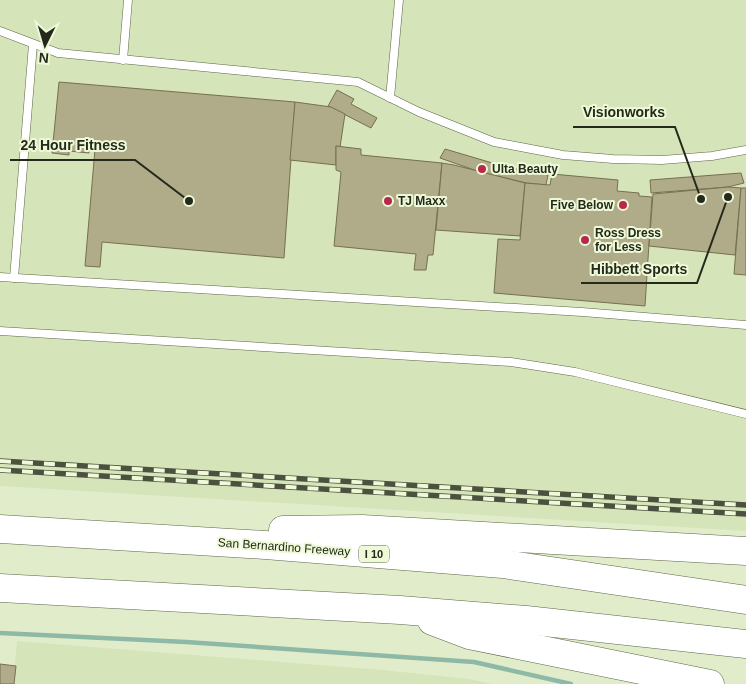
<svg xmlns="http://www.w3.org/2000/svg" width="746" height="684" font-family="Helvetica,sans-serif">
<style>
.built{fill:#d6e4b9}
.lines{fill:none;stroke-linecap:round;stroke-linejoin:round}
.stream{stroke:#8db9a6;stroke-width:4.5}
.building{fill:#b0ab89;stroke:#75704f}
.service-casing{stroke:#5c6647;stroke-width:9}
.motorway-casing{stroke:#5c6647;stroke-width:29}
.service{stroke:#fff;stroke-width:8}
.motorway{stroke:#fff;stroke-width:28}
.rail-casing{stroke:#4b503f;stroke-width:5.5}
.rail{stroke:#eefad7;stroke-width:4;stroke-dasharray:11;stroke-linecap:butt}
.poi-dot{fill:#b9284b;stroke:#eefad7;stroke-width:2}
.labels{text-anchor:middle;dominant-baseline:central;stroke-width:4;stroke-linejoin:round;paint-order:stroke}
.shield{fill:#eefad7;stroke:#616854;stroke-width:1}
.shield-label{font-size:11px;font-weight:bold;fill:#25291c}
.poi-label{font-size:12px;font-weight:bold;fill:#25291c;stroke:#eefad7;text-anchor:start}
.street-label{font-size:12px;fill:#25291c;stroke:#eefad7}
.leader{fill:none;stroke:#25291c;stroke-width:2}
.callout-dot{fill:#25291c;stroke:#eefad7;stroke-width:2}
.callout-label{font-size:14px;text-anchor:middle;font-weight:bold;fill:#25291c;stroke:#eefad7;stroke-width:4;stroke-linejoin:round;paint-order:stroke}
</style>
<rect width="100%" height="100%" fill="#e1edca"/>
<g class="built">
<path d="M 0,0 L 746,0 L 746,531 L 0,486 Z"/>
<path d="M 17,641 L 383,670 L 469,679 L 493,684 L 13,684 Z"/>
</g>
<g class="lines">
<path class="stream" d="M 0,633 L 186,642 L 474,662 L 571,684"/>
</g>
<g class="building">
<path d="M 59,82 L 295,102 L 284,258 L 102,242 L 100,267 L 85,266 L 95,149 L 89,148 L 89,153 L 69,151 L 69,155 L 52,153 Z"/>
<path d="M 337,90 L 354,99 L 351,104 L 377,118 L 371,128 L 328,106 Z"/>
<path d="M 295,102 L 331,107 L 345,114 L 340,147 L 336,146 L 336,165 L 290,160 Z"/>
<path d="M 336,146 L 361,149 L 361,155 L 442,163 L 433,255 L 428,255 L 426,270 L 414,270 L 416,254 L 334,246 L 341,172 L 336,170 Z"/>
<path d="M 445,149 L 506,167 L 548,175 L 546,185 L 526,183 L 477,171 L 440,158 Z"/>
<path d="M 442,163 L 454,165 L 525,183 L 520,236 L 436,230 Z"/>
<path d="M 741,173 L 744,183 L 728,187 L 651,193 L 650,180 Z"/>
<path d="M 552,174 L 618,180 L 617,191 L 639,193 L 639,196 L 652,197 L 645,306 L 494,293 L 498,239 L 520,240 L 525,183 L 550,185 Z"/>
<path d="M 728,187 L 741,188 L 735,255 L 649,246 L 653,194 Z"/>
<path d="M 741,188 L 746,188 L 746,275 L 734,274 Z"/>
<path d="M 0,664 L 16,666 L 14,684 L 0,684 Z"/>
</g>
<g class="lines">
<g class="service-casing">
<g id="service">
<path d="M 0,31 L 58,53 L 358,82 L 419,112 L 494,142 L 563,155 L 613,159 L 662,160 L 712,156 L 746,150"/>
<path d="M 123,60 L 128,0"/>
<path d="M 390,98 L 399,0"/>
<path d="M 0,277 L 582,312 L 746,325"/>
<path d="M 14,278 L 33,44"/>
<path d="M 0,331 L 511,362 L 575,372 L 746,414"/>
</g>
</g>
<g class="motorway-casing">
<g id="motorway">
<path d="M 0,529 L 265,545 L 503,564 L 746,600"/>
<path d="M 283,530 L 362,529 L 746,551"/>
<path d="M 0,588 L 400,610 L 526,620 L 746,644"/>
<path d="M 432,621 L 469,635 L 710,684"/>
</g>
</g>
<use href="#service" class="service"/>
<use href="#motorway" class="motorway"/>
<g class="rail-casing">
<g id="rail">
<path d="M 0,461 L 746,505"/>
<path d="M 0,470 L 746,514"/>
</g>
</g>
<use href="#rail" class="rail"/>
</g>
<g class="poi-dot">
<circle cx="482" cy="169" r="5"/>
<circle cx="388" cy="201" r="5"/>
<circle cx="623" cy="205" r="5"/>
<circle cx="585" cy="240" r="5"/>
</g>
<g class="labels">
<rect class="shield" x="359" y="545.5" width="30" height="17" rx="4"/>
<g class="shield-label">
<text x="374" y="554">I 10</text>
</g>
<g class="poi-label">
<text x="492" y="169">Ulta Beauty</text>
<text x="398" y="201">TJ Maxx</text>
<text x="613" y="205" text-anchor="end">Five Below</text>
<text x="595" y="233">Ross Dress<tspan x="595" dy="14">for Less</tspan></text>
</g>
<g class="street-label">
<text transform="translate(284 547) rotate(4)">San Bernardino Freeway</text>
</g>
</g>
<path class="leader" d="M701 199L675 127H573M189 201L135 160H10M728 197L697 283H581"/>
<g class="callout-dot">
<circle cx="701" cy="199" r="5"/>
<circle cx="189" cy="201" r="5"/>
<circle cx="728" cy="197" r="5"/>
</g>
<g class="callout-label">
<text x="624" y="117">Visionworks</text>
<text x="73" y="150">24 Hour Fitness</text>
<text x="639" y="274">Hibbett Sports</text>
</g>
<g transform="translate(45 45) rotate(185)" stroke="#eefad7" stroke-width="4" paint-order="stroke">
<path d="M0-4L9 19L0 12L-9 19Z" fill="#25291c"/>
<text y="-8" font-size="14" font-weight="bold" text-anchor="middle" fill="#25291c">N</text>
</g>
</svg>
